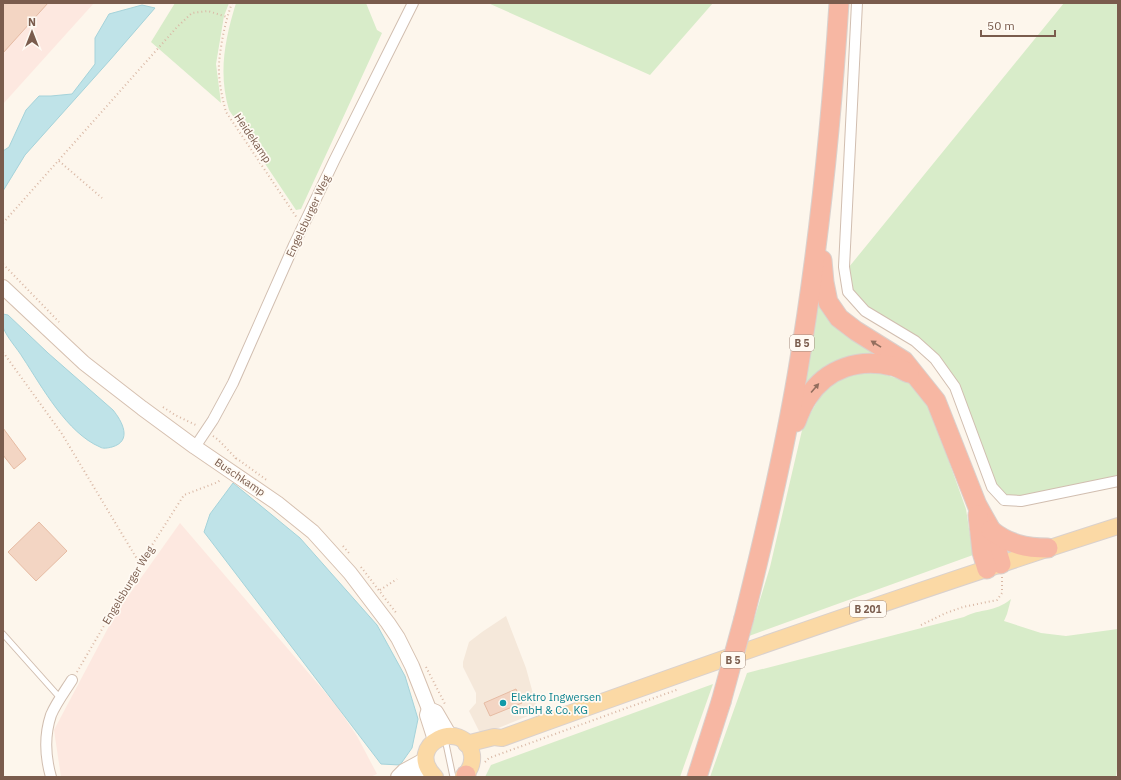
<svg xmlns="http://www.w3.org/2000/svg" width="1121" height="780" font-family="'IBM Plex Sans',sans-serif">
<style>
.residential{fill:#f5e8da}
.commercial{fill:#fde8e0}
.green{fill:#d8ecc9}
.water{fill:#bfe3e8;stroke:#a5d3da}
.building{fill:#f3d5c3;stroke:#e6bba3}
.lines{fill:none;stroke-linecap:round;stroke-linejoin:round}
.lane-casing{stroke:#d1beb0;stroke-width:7}
.street-casing{stroke:#d1beb0;stroke-width:12}
.secondary-casing{stroke:#d6c0b0;stroke-width:16}
.primary-casing{stroke:#dad1cd;stroke-width:18}
.highway-casing{stroke:#dad1cd;stroke-width:21}
.path{stroke:#d9b8a5;stroke-width:2;stroke-dasharray:1 3;stroke-linecap:butt}
.lane{stroke:#fff;stroke-width:5}
.street{stroke:#fff;stroke-width:10}
.secondary{stroke:#fff;stroke-width:14}
.primary{stroke:#fbd9a5;stroke-width:16}
.highway{stroke:#f7b7a3;stroke-width:19}
.highway-bridge-casing{stroke:#dad1cd;stroke-width:21;stroke-linecap:butt}
.highway-bridge{stroke:#f7b7a3;stroke-width:19}
.oneway{fill:#936e5e}
.culture-dot{fill:#0f9aa8;stroke:#fffaf3;stroke-width:1.5}
.labels{text-anchor:middle;dominant-baseline:central;stroke-width:3.5;stroke-linejoin:round;paint-order:stroke}
.shield{fill:#fffaf3;stroke:#a28b7f;stroke-width:1}
.shield-label{font-size:10px;font-weight:bold;fill:#7a5c4d}
.street-label{font-size:11px;fill:#7a5c4d;stroke:#fffaf3}
.culture-label{font-size:11px;fill:#0d838f;stroke:#fffaf3;text-anchor:start}
</style>
<rect width="100%" height="100%" fill="#fdf6ec"/>
<path class="residential" d="M 506,616 L 526,668 L 538,712 L 481,735 L 469,711 L 476,703 L 476,693 L 463,667 L 463,662 L 469,642 L 482,632 Z"/>
<g class="commercial">
<path d="M 3,3 L 94,3 L 3,104 Z"/>
<path d="M 180,523 L 336,705 L 357,736 L 377,774 L 370,777 L 61,777 L 54,730 L 116,613 Z"/>
</g>
<g class="green">
<path d="M 175,3 L 229,3 L 224,16 L 216,64 L 221,103 L 151,42 Z"/>
<path d="M 236,3 L 366,3 L 377,30 L 382,33 L 301,209 L 296,210 L 229,110 C 218,73 225,39 236,3 Z"/>
<path d="M 488,3 L 713,3 L 650,75 Z"/>
<path d="M 1064,3 L 1118,3 L 1118,475 L 1020,498 L 1005,496 L 996,486 L 937,357 L 867,308 L 852,290 L 849,267 Z"/>
<path d="M 817,282 L 827,309 L 900,364 L 863,357 L 797,405 Z"/>
<path d="M 868,370 L 907,381 L 928,403 L 966,509 L 973,555 L 749,636 L 770,567 L 803,426 L 825,388 L 844,376 Z"/>
<path d="M 1011,599 L 1007,614 L 1004,621 L 1041,633 L 1066,636 L 1118,629 L 1118,761 L 1116,777 L 710,777 L 747,673 L 964,617 C 981,608 994,613 1011,599 Z"/>
<path d="M 713,684 L 680,777 L 485,777 L 491,765 Z"/>
</g>
<g class="water">
<path d="M 142,5 L 155,8 L 110,60 L 25,155 L 3,191 L 3,151 L 9,147 L 26,110 L 39,96 L 51,96 L 72,94 L 95,64 L 95,38 L 109,14 Z"/>
<path d="M 3,314 L 8,315 L 48,353 L 113,410 C 122,421 133,441 112,447 C 108,448 103,449 100,447 C 67,433 42,387 23,358 C 17,348 7,338 3,327 C 2,323 3,318 3,314 Z"/>
<path d="M 233,483 L 300,538 L 377,625 L 405,676 L 418,719 L 412,748 L 400,765 L 381,764 L 204,532 L 210,514 Z"/>
</g>
<g class="building">
<path d="M 3,3 L 48,3 L 3,53 Z"/>
<path d="M 3,428 L 26,459 L 14,469 L 3,455 Z"/>
<path d="M 39,522 L 67,551 L 36,581 L 8,552 Z"/>
<path d="M 516,689 L 522,703 L 490,716 L 484,703 Z"/>
</g>
<g class="lines">
<g class="lane-casing">
<g id="lane">
<path d="M 3,634 L 61,699"/>
<path d="M 445,739 L 453,777"/>
</g>
</g>
<g class="street-casing">
<g id="street">
<path d="M 857,3 L 844,267 L 848,292 L 865,311 L 915,341 L 935,359 L 955,387 L 992,487 L 1004,500 L 1021,501 L 1118,481"/>
<path d="M 195,447 L 213,420 L 233,383 L 294,245 L 334,161 L 413,3"/>
<path d="M 51,777 C 45,756 44,736 51,715 C 56,703 65,691 72,680"/>
</g>
</g>
<g class="secondary-casing">
<g id="secondary">
<path d="M 3,287 L 84,363 L 142,408 L 195,447 L 277,503 L 313,532 L 350,573 L 388,623 L 398,638 L 412,666 L 429,709 L 436,712 L 450,736"/>
<path d="M 429,709 L 427,715 L 435,740"/>
<path d="M 398,777 L 404,771 L 426,759"/>
<path d="M 415,777 L 430,772"/>
</g>
</g>
<g class="primary-casing">
<g id="primary">
<path d="M 466,744 L 494,737 L 502,738 C 706,664 911,592 1118,526"/>
<path d="M 435,777 C 402,744 465,716 472,755 C 473,764 469,772 463,777"/>
</g>
</g>
<g class="highway-casing">
<g id="highway">
<path d="M 822,260 L 824,282 L 828,302 L 839,318 L 856,331 L 904,361 L 936,401 L 977,505 L 991,530 L 1001,564"/>
<path d="M 796,422 C 799,414 803,404 808,397 C 827,368 859,358 892,366 C 898,367 904,371 909,373"/>
<path d="M 978,515 L 982,552 L 987,569"/>
<path d="M 991,530 C 1008,544 1026,548 1048,548"/>
<path d="M 744,618 C 764,538 783,458 797,376 C 818,253 831,128 839,3"/>
<path d="M 466,775 L 466,777"/>
<path d="M 697,777 L 721,702"/>
</g>
</g>
<g class="path">
<path d="M 232,3 C 225,22 221,43 219,63 C 218,79 222,97 226,112 L 297,218"/>
<path d="M 59,161 L 102,198"/>
<path d="M 3,223 L 177,27 L 192,13 L 208,11 L 227,17"/>
<path d="M 3,264 L 59,322"/>
<path d="M 3,352 L 62,434 L 140,564"/>
<path d="M 163,407 L 175,415 L 198,426"/>
<path d="M 213,436 C 222,442 228,451 236,458 L 234,461"/>
<path d="M 236,458 L 268,481"/>
<path d="M 343,546 L 349,553"/>
<path d="M 361,567 L 397,614"/>
<path d="M 380,590 L 397,579"/>
<path d="M 921,625 L 946,613 L 963,607 L 997,600 L 1002,593 L 1002,577"/>
<path d="M 426,667 L 445,704"/>
<path d="M 77,672 L 140,564 L 184,495 L 218,482 L 221,479"/>
<path d="M 485,762 L 489,758 L 679,689"/>
</g>
<use href="#lane" class="lane"/>
<use href="#street" class="street"/>
<use href="#secondary" class="secondary"/>
<use href="#primary" class="primary"/>
<use href="#highway" class="highway"/>
<g class="highway-bridge-casing">
<path id="highway-bridge" d="M 721,702 L 744,618"/>
</g>
<use href="#highway-bridge" class="highway-bridge"/>
</g>
<defs><path id="oneway-solid" d="M-6-.8H1V-3.2L6.5 0L1 3.2V.8H-6Z"/></defs>
<g class="oneway">
<use href="#oneway-solid" transform="translate(876 344) rotate(-148)"/>
<use href="#oneway-solid" transform="translate(815 388) rotate(-49)"/>
</g>
<circle class="culture-dot" cx="503" cy="703" r="4"/>
<g class="labels">
<g class="shield">
<rect x="790" y="335" width="24" height="16" rx="3"/>
<rect x="850" y="601" width="36" height="16" rx="3"/>
<rect x="721" y="652" width="24" height="16" rx="3"/>
</g>
<g class="shield-label">
<text x="802" y="343">B 5</text>
<text x="868" y="609">B 201</text>
<text x="733" y="660">B 5</text>
</g>
<g class="street-label">
<text transform="translate(253 138) rotate(56)">Heidekamp</text>
<text transform="translate(308 216) rotate(-65)">Engelsburger Weg</text>
<text transform="translate(240 477) rotate(34)">Buschkamp</text>
<text transform="translate(128 585) rotate(-59)">Engelsburger Weg</text>
</g>
<g class="culture-label">
<text x="511" y="697">Elektro Ingwersen<tspan x="511" dy="13">GmbH &amp; Co. KG</tspan></text>
</g>
</g>
<rect width="1121" height="780" fill="none" stroke="#7a5c4d" stroke-width="8"/>
<g transform="translate(32 32)" stroke="#fffaf3" stroke-width="3" paint-order="stroke">
<path d="M0-3L7 15L0 10L-7 15Z" fill="#7a5c4d"/>
<text y="-6" font-size="11" font-weight="bold" text-anchor="middle" fill="#7a5c4d">N</text>
</g>
<path d="M981 30v6h74v-6" fill="none" stroke="#7a5c4d" stroke-width="2"/>
<text x="987" y="30" font-size="12" fill="#7a5c4d" stroke="#fffaf3" stroke-width="3" paint-order="stroke">50 m</text>
</svg>
